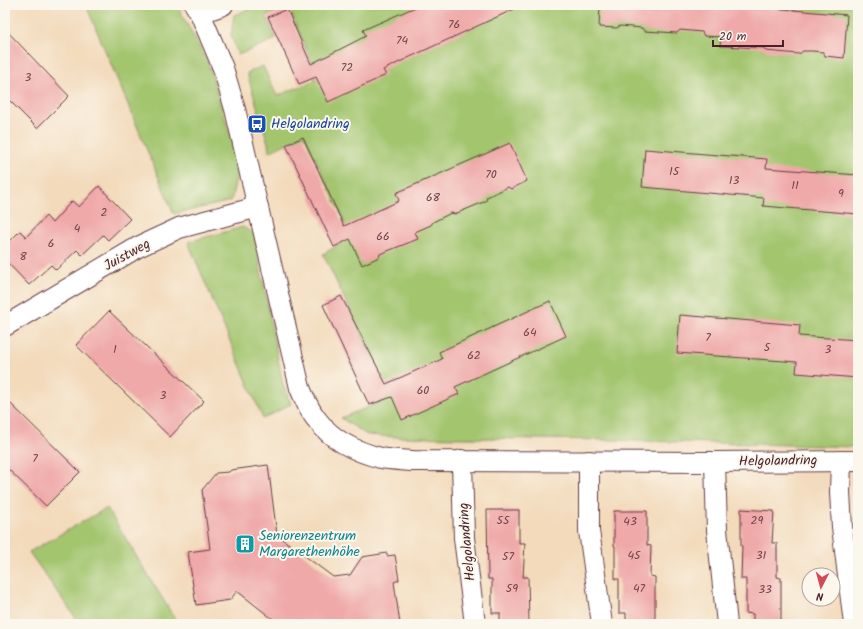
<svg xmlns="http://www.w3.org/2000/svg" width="863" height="629" font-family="Kalam,sans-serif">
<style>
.green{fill:#a3c56e;stroke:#76724c}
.building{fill:#efa9a8}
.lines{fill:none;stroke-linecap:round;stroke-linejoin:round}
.street-casing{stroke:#633b41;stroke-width:22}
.street{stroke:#fff;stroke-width:20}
.labels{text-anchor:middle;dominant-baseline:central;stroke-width:4;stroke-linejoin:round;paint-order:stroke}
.number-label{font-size:12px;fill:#73424a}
.transit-label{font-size:14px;fill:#164399;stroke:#fbf7ec;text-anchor:start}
.street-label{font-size:14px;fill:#4a1f2b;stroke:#fbf7ec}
.culture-label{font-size:14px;fill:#0d838f;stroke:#fbf7ec;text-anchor:start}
</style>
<rect width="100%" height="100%" fill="#fbf7ec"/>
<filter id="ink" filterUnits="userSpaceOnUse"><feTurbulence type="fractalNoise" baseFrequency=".025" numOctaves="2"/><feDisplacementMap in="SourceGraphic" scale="8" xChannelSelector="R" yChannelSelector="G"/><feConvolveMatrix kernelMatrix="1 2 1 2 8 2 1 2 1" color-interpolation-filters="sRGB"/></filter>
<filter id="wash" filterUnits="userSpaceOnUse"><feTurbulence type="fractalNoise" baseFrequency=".012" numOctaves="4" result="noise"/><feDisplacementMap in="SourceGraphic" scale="16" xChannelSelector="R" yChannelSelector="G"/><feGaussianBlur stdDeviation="0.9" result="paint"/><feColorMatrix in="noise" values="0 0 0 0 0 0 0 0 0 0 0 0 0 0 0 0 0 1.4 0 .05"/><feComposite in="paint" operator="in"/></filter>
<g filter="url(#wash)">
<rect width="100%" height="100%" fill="#f3dabb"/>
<g class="green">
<path d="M 86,5 L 177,5 L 208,63 L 239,164 L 231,201 L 174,214 Z"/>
<path d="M 260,5 L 858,5 L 858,447 L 608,440 L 396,437 L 367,435 L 341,418 L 386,400 L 384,381 L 323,254 L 347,240 L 343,218 L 304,135 L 269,152 L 268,143 L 247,73 L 263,66 L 277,96 L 315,80 L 311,61 L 288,6 L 266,16 L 276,39 L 238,55 L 231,35 L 234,15 Z"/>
<path d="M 243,227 L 254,234 L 283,385 L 291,404 L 263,419 L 188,242 Z"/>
<path d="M 107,508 L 178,624 L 80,624 L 29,552 Z"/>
</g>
<g id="blocks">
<g class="building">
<path d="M 420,5 L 523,5 L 410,57 L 383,70 L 386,75 L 328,102 L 316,77 L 299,84 L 268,17 L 287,9 L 311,64 L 366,36 L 363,30 Z"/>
<path d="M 600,5 L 740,5 L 847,15 L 844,58 L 825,56 L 823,52 L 812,51 L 803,51 L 799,54 L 766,51 L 764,48 L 720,46 L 721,37 L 704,36 L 702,32 L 680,30 L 677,33 L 644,31 L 642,28 L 620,26 L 617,28 L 599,27 Z"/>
<path d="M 5,29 L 69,96 L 37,128 L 5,96 Z"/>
<path d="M 303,137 L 344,226 L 399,201 L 396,193 L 510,143 L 527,181 L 511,189 L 508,187 L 487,197 L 486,201 L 455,214 L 451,213 L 433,222 L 431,225 L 415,232 L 418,239 L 380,254 L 379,257 L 362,265 L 350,239 L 334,247 L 286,145 Z"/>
<path d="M 645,149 L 767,159 L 766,168 L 858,175 L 858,214 L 763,206 L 764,198 L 642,187 Z"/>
<path d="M 99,186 L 130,219 L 108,240 L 103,235 L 82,255 L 77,250 L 56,270 L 51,265 L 29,285 L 5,260 L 5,246 L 20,231 L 26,237 L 46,216 L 52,223 L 72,201 L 79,207 Z"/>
<path d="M 341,296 L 386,384 L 442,359 L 439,352 L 550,301 L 566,336 L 455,387 L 459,394 L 402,420 L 392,397 L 369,405 L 323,305 Z"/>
<path d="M 109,311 L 204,401 L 170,437 L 76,345 Z"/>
<path d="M 680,315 L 800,325 L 799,336 L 858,340 L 858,378 L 796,373 L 797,362 L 677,353 Z"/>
<path d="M 5,398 L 80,472 L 46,506 L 5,466 Z"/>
<path d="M 268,465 L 277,535 L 333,577 L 350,575 L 362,557 L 387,553 L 387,556 L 395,555 L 399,580 L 394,582 L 400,624 L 279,624 L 237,591 L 230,600 L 196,605 L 188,552 L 210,549 L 202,490 L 216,473 L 229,472 L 231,470 Z"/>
<path d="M 741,509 L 774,511 L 772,543 L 777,543 L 777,577 L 781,578 L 781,624 L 753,624 L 753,614 L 746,613 L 746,579 L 741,579 L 742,546 L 741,546 Z"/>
<path d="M 487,510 L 519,510 L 519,543 L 525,543 L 523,577 L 528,577 L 529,624 L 500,624 L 500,613 L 492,613 L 492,579 L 488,579 Z"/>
<path d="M 614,511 L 647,511 L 647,545 L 651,546 L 650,576 L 655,577 L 655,624 L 626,624 L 626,613 L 619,613 L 619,579 L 615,579 L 615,546 L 614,546 Z"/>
</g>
</g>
</g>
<g filter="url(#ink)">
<use href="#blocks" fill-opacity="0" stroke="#633b41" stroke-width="1"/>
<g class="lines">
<g class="street-casing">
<g id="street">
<path d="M 195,5 L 200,13 L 223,68 L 235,109 L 300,388 C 305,400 310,412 318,421 C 333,441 357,452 381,458 C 391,460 403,460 413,461 L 715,462 L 858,461"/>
<path d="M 200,13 L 223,5"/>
<path d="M 5,326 L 138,247 L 179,228 L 258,207"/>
<path d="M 462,460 L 464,538 L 475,624"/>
<path d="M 589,461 L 589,531 L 602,624"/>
<path d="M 841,461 L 840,492 L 842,527 L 854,624"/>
<path d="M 715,462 L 717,530 L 727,624"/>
</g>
</g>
<use href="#street" class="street"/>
</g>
</g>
<defs>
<g id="bus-square" transform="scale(1)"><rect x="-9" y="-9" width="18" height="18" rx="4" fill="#1a4fb4" stroke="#fbf7ec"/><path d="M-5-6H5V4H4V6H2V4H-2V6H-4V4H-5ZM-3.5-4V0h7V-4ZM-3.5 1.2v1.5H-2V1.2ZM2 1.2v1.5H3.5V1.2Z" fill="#fff"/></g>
<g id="building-square" transform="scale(1)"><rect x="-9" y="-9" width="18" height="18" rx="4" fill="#0f9aa8" stroke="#fbf7ec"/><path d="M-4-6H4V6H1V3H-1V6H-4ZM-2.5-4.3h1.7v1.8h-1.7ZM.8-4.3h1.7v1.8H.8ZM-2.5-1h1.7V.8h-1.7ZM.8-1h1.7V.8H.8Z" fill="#fff"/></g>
</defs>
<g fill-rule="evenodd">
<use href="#bus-square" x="257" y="124"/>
<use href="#building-square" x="245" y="544"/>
</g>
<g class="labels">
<g class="number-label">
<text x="454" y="24">76</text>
<text x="402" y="40">74</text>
<text x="347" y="67">72</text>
<text x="28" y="77">3</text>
<text x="674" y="171">15</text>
<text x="491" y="174">70</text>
<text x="734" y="180">13</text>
<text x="795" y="185">11</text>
<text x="841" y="193">9</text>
<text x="433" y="197">68</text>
<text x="104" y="212">2</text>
<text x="77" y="228">4</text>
<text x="383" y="236">66</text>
<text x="51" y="243">6</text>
<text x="23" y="256">8</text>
<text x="530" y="332">64</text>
<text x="708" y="337">7</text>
<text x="767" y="347">5</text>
<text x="115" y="349">1</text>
<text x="828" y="349">3</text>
<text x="474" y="355">62</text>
<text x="423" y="390">60</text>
<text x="163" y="395">3</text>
<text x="35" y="458">7</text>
<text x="503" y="520">55</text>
<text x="757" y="520">29</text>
<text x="630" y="521">43</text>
<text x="634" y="555">45</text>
<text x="761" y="555">31</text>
<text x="508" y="556">57</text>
<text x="512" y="588">59</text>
<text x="639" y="588">47</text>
<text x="765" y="589">33</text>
</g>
<g class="transit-label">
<text x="271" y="124">Helgolandring</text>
</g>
<g class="street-label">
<text transform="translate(127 255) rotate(-29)">Juistweg</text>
<text transform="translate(778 461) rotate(-1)">Helgolandring</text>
<text transform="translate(467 542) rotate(-95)">Helgolandring</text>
</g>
<g class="culture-label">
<text x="259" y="536">Seniorenzentrum<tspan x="259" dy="16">Margarethenhöhe</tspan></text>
</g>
</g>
<rect width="863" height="629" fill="none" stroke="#fbf7ec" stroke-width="20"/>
<g transform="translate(821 587) rotate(186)"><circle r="19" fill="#fbf7ec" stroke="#b4a19f"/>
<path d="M0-3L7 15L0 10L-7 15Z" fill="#d1495b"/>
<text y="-6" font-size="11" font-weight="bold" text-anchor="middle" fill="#4a1f2b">N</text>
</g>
<path d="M713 40v6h70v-6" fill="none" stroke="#4a1f2b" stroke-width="2"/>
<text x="719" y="40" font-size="12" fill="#4a1f2b" stroke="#fbf7ec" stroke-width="3" paint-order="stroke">20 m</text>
</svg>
